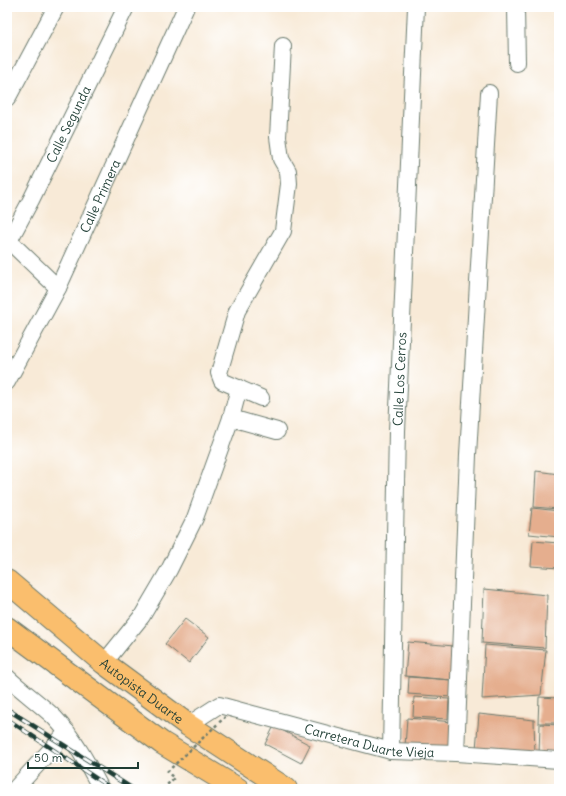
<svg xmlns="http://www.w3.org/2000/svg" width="566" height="796" font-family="Delius,sans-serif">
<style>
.building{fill:#e5ae8e}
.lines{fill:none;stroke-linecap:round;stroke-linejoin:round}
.minor-casing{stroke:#6b7a6d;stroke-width:18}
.highway-casing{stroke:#6b7a6d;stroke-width:24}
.path{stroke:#6b7a6d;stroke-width:2.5;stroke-dasharray:3 3;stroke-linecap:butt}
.minor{stroke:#fff;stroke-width:16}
.highway{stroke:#fabe6d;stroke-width:22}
.rail-casing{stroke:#1f3d34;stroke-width:4.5}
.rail{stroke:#fff;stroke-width:3;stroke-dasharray:9;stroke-linecap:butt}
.path-bridge{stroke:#6b7a6d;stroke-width:2.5;stroke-dasharray:3 3;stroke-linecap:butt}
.labels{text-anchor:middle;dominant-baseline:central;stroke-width:3;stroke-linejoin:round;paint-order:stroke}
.street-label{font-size:13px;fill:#1f3d34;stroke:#fff}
</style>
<rect width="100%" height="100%" fill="#fff"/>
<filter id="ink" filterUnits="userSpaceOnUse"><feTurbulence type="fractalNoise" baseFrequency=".025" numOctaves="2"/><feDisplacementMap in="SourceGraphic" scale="8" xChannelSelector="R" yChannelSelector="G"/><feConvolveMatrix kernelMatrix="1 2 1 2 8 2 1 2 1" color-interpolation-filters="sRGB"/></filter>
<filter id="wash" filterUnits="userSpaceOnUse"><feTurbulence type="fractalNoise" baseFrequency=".012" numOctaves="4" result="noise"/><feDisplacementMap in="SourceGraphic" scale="16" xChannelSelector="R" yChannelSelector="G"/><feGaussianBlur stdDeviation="0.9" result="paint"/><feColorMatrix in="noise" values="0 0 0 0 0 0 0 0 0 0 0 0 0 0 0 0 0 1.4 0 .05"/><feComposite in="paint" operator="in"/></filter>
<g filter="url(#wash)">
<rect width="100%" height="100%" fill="#f8ead7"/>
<g id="blocks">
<g class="building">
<path d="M 536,471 L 559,474 L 559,509 L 534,507 Z"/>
<path d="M 532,508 L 559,511 L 559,537 L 529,534 Z"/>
<path d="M 533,541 L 559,543 L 559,568 L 531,566 Z"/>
<path d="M 484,589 L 547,595 L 545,648 L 482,643 Z"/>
<path d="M 185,619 L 209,637 L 189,663 L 165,644 Z"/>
<path d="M 408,642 L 454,646 L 451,680 L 405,676 Z"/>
<path d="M 485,645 L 546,650 L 541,695 L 482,699 Z"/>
<path d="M 409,677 L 452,680 L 451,697 L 408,694 Z"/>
<path d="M 414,697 L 449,699 L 448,719 L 413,717 Z"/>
<path d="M 539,697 L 559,698 L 559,723 L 538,723 Z"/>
<path d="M 479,714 L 534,720 L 535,755 L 476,749 Z"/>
<path d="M 407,718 L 454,722 L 452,750 L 405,747 Z"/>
<path d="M 540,724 L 559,725 L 559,756 L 539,755 Z"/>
<path d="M 274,726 L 310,745 L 301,763 L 265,744 Z"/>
</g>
</g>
</g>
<g filter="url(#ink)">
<use href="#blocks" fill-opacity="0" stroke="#6b7a6d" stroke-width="1"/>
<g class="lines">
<g class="minor-casing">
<g id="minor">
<path d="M 516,7 L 517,63"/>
<path d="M 7,99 L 56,7"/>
<path d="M 7,239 L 58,288"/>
<path id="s1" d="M 9,241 L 31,200 L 126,7"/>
<path id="s2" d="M 7,382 L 58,288 L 186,7"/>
<path d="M 261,398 L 222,381 L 219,373 L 237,311 L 283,231 L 289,184 L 288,171 L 281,159 L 278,137 L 283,46"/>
<path d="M 231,418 L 239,388"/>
<path d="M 104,663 L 142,616 L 169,570 L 195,518 L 231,418 L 277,431"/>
<path d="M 7,677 C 22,691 39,703 54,717 C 74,738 88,764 101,789"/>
<path id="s3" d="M 188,725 L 219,705 L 391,751 L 456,753 L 559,760"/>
<path id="s4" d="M 391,751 L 397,431 L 416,7"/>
<path d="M 456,753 L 468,455 L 489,93"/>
<path d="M 15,789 L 67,732"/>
</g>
</g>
<g class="highway-casing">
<g id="highway">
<path id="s5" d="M 7,581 L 104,663 L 188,725 L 286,789"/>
<path d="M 7,628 L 162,743 L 238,789"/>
</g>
</g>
<path class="path" d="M 163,789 L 174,778 L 167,772"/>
<use href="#minor" class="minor"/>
<use href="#highway" class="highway"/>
<g class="rail-casing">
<g id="rail">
<path d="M 7,709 L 133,789"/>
<path d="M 7,719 L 112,789"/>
</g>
</g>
<use href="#rail" class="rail"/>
<path class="path-bridge" d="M 167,772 L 225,717"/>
</g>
</g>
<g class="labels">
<g class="street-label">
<text stroke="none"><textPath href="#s1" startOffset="131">Calle Segunda</textPath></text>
<text stroke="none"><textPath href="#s2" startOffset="208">Calle Primera</textPath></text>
<text stroke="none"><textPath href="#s4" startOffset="372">Calle Los Cerros</textPath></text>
<text stroke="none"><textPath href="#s5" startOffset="174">Autopista Duarte</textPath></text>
<text stroke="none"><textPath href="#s3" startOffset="192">Carretera Duarte Vieja</textPath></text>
</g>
</g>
<rect width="566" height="796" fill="none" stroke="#fff" stroke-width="24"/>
<path d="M28 762v6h110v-6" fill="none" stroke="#1f3d34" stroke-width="2"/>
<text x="34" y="762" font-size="12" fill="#1f3d34" stroke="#ffffff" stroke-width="3" paint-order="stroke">50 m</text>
</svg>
